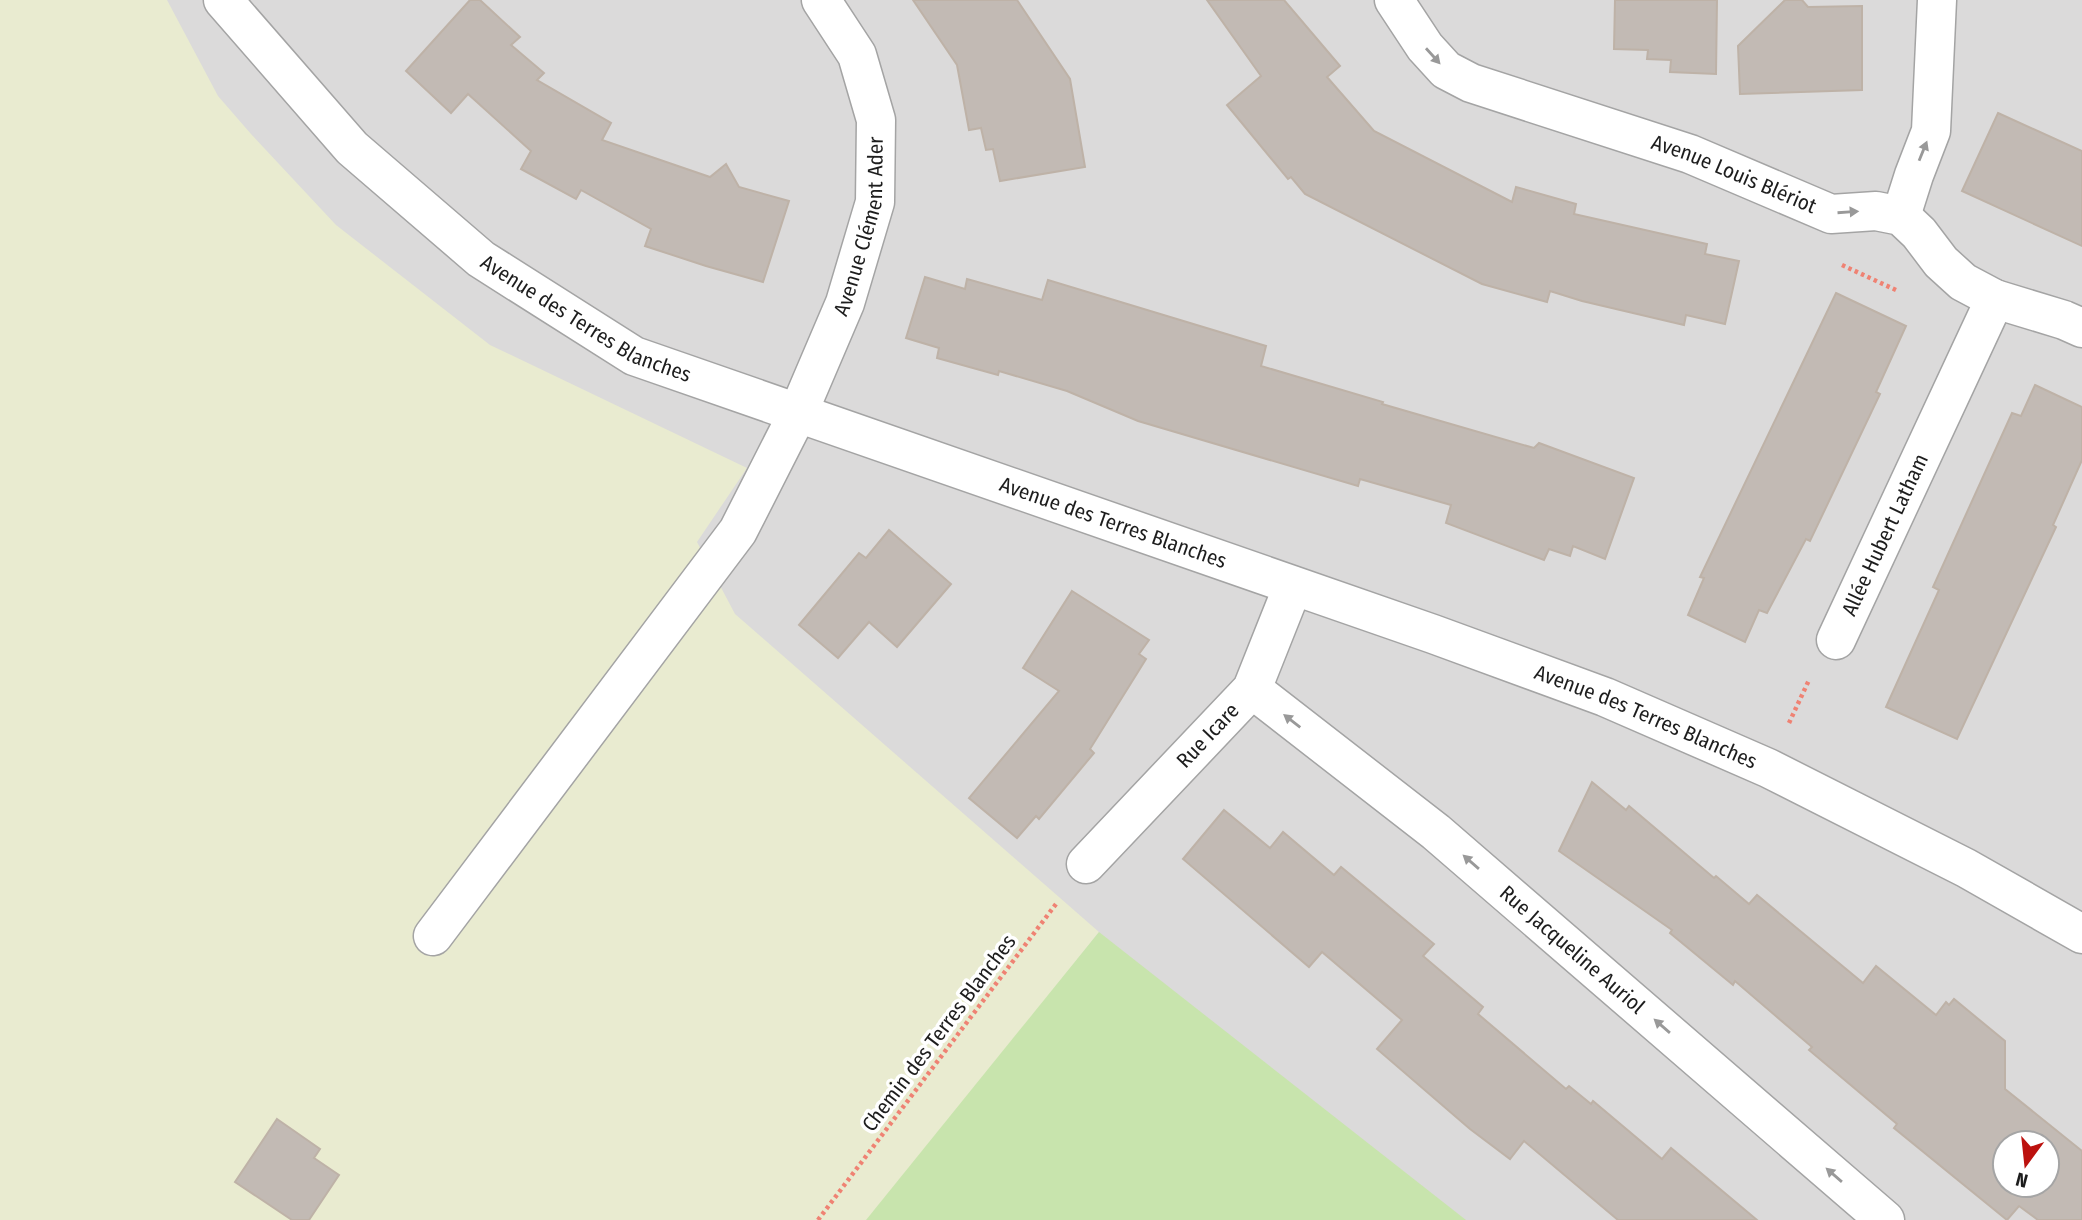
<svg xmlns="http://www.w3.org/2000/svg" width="2082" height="1220" font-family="'Fira Sans Condensed',sans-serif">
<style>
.residential{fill:#dbdada;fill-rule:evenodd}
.farmland{fill:#e9ebd0}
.grass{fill:#c8e4ad}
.building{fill:#c2bab4;stroke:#beb2a7;stroke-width:2;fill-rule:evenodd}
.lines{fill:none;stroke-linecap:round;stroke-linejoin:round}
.street-casing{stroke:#a4a4a4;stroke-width:41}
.path{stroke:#ef8273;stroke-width:4.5;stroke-dasharray:3.5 3.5;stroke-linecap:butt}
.street{stroke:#fff;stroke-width:38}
.oneway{fill:#999}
.labels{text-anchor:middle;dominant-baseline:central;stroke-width:7;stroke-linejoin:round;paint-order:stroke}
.street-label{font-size:21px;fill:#1d1d1d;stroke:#fff}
</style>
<rect width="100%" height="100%" fill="#eeebe4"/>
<path class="residential" d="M 0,0 L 2082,0 L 2082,1220 L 0,1220 ZM 2005,1143 L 2047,1143 L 2047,1185 L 2005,1185 Z"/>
<path class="farmland" d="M 0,0 L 167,0 L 218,96 L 251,134 L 336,225 L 490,345 L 747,468 L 697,542 L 735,614 L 1099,932 L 871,1220 L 0,1220 Z"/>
<path class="grass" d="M 1099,932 L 1466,1220 L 866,1220 Z"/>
<g class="building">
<path d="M 470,0 L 480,0 L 520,37 L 511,45 L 544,73 L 537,80 L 611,123 L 602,140 L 710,177 L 726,164 L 739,187 L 789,201 L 763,282 L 706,266 L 645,246 L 651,229 L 581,190 L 576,199 L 521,169 L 531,151 L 468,94 L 451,113 L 406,71 Z"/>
<path d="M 913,0 L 1017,0 L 1070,79 L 1085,167 L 1000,181 L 993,149 L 986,150 L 981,128 L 969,130 L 957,65 Z"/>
<path d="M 1207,0 L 1284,0 L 1340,66 L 1327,77 L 1374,131 L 1512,202 L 1516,187 L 1576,204 L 1574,214 L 1707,244 L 1705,254 L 1739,261 L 1725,324 L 1686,315 L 1684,325 L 1582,301 L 1550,291 L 1547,302 L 1482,284 L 1305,194 L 1291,177 L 1288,179 L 1227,105 L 1261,76 Z"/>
<path d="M 1615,0 L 1717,0 L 1716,74 L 1670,72 L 1671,60 L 1647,59 L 1648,50 L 1614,49 Z"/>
<path d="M 1785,0 L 1802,0 L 1808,7 L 1862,6 L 1862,90 L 1740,94 L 1738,46 Z"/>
<path d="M 1998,113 L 2082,151 L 2082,246 L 1962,191 Z"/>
<path d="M 925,277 L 965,289 L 967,279 L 1042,300 L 1048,280 L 1266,346 L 1261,366 L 1383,402 L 1382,404 L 1534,448 L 1539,443 L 1634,478 L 1605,559 L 1573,546 L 1570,556 L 1549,549 L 1544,560 L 1446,523 L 1451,505 L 1360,479 L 1358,486 L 1138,421 L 1067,391 L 999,371 L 998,375 L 937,358 L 939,348 L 906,338 Z"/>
<path d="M 1836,293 L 1906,326 L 1876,392 L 1880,394 L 1810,541 L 1806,539 L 1767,613 L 1759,610 L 1745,642 L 1688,615 L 1704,578 L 1700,577 Z"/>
<path d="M 2035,385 L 2082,407 L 2082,460 L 2053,525 L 2056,527 L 1957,739 L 1886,707 L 1939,590 L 1933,587 L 2012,413 L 2021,416 Z"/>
<path d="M 889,530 L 951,584 L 897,647 L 869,622 L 838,658 L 799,625 L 859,553 L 866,558 Z"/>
<path d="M 1072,591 L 1149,640 L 1139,654 L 1146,659 L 1090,749 L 1094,753 L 1039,819 L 1036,816 L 1017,838 L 969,798 L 1059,691 L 1023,668 Z"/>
<path d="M 1592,782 L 1626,810 L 1629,806 L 1714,878 L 1716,876 L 1749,904 L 1757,895 L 1863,983 L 1876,966 L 1936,1015 L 1946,1002 L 1949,1005 L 1954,999 L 2005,1041 L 2005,1089 L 2082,1151 L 2082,1220 L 2038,1220 L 2019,1206 L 2007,1220 L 1894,1128 L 1897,1124 L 1809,1050 L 1812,1047 L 1735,981 L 1733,985 L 1670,933 L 1672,930 L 1559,851 ZM 2005,1143 L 2047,1143 L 2047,1185 L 2005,1185 Z"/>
<path d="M 1224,810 L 1270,848 L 1283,832 L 1334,875 L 1341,867 L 1434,944 L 1423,956 L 1483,1007 L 1478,1014 L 1566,1089 L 1569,1086 L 1591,1104 L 1593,1101 L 1662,1159 L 1671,1148 L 1757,1220 L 1618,1220 L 1524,1141 L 1510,1159 L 1470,1129 L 1377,1049 L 1402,1020 L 1322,952 L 1309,967 L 1183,859 Z"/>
<path d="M 277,1119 L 320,1149 L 314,1158 L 339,1175 L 309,1220 L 292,1220 L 235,1182 Z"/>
</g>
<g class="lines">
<g class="street-casing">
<g id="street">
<path id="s1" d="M 223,0 L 352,148 L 481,259 L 634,356 L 1433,634 L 1605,697 L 1768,768 L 1966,868 L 2082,934"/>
<path id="s2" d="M 1394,0 L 1425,47 L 1446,70 L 1471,83 L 1690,154 L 1831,214 L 1876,211 L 1901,216 L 1919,233 L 1941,262 L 1963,282 L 1995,299 L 2064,320 L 2082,328"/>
<path d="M 1901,216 L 1914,175 L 1931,131 L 1937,0"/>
<path id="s3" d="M 1836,640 L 1995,299"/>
<path id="s4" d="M 1252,689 L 1436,832 L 1885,1220"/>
<path id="s5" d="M 1086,864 L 1252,689 L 1293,586"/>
<path id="s6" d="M 433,936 L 738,531 L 798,413 L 845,303 L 875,202 L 876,120 L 857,55 L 821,0"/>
</g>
</g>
<g class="path">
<path d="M 1842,265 L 1898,291"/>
<path d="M 1789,723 L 1809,680"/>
<path d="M 818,1220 L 1056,904"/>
</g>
<use href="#street" class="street"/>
</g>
<defs><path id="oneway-solid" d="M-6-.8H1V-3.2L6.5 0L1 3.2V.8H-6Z" transform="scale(1.75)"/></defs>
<g class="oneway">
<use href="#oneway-solid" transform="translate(1433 56) rotate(48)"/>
<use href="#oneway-solid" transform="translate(1923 151) rotate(-68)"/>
<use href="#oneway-solid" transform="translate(1848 212) rotate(-4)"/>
<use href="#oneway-solid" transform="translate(1292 721) rotate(-142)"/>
<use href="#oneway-solid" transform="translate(1471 862) rotate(-139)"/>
<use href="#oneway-solid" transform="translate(1662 1026) rotate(-139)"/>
<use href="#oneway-solid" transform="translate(1834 1175) rotate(-139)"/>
</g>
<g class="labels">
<g class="street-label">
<text stroke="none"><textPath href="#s2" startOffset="394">Avenue Louis Blériot</textPath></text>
<text stroke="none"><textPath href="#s6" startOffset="838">Avenue Clément Ader</textPath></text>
<text stroke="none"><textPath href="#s1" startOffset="488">Avenue des Terres Blanches</textPath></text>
<text stroke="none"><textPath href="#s1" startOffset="1055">Avenue des Terres Blanches</textPath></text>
<text stroke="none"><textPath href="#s3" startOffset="116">Allée Hubert Latham</textPath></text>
<text stroke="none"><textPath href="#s1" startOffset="1622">Avenue des Terres Blanches</textPath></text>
<text stroke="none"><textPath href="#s5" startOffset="177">Rue Icare</textPath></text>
<text stroke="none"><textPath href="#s4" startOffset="413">Rue Jacqueline Auriol</textPath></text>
<text transform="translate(939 1033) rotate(-53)">Chemin des Terres Blanches</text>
</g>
</g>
<g transform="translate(2026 1164) rotate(195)"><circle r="33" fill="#ffffff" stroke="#a5a5a5" stroke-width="2"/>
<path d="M0-5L12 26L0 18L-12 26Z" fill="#bc110e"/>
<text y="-10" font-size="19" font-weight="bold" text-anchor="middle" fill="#1d1d1d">N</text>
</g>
</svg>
